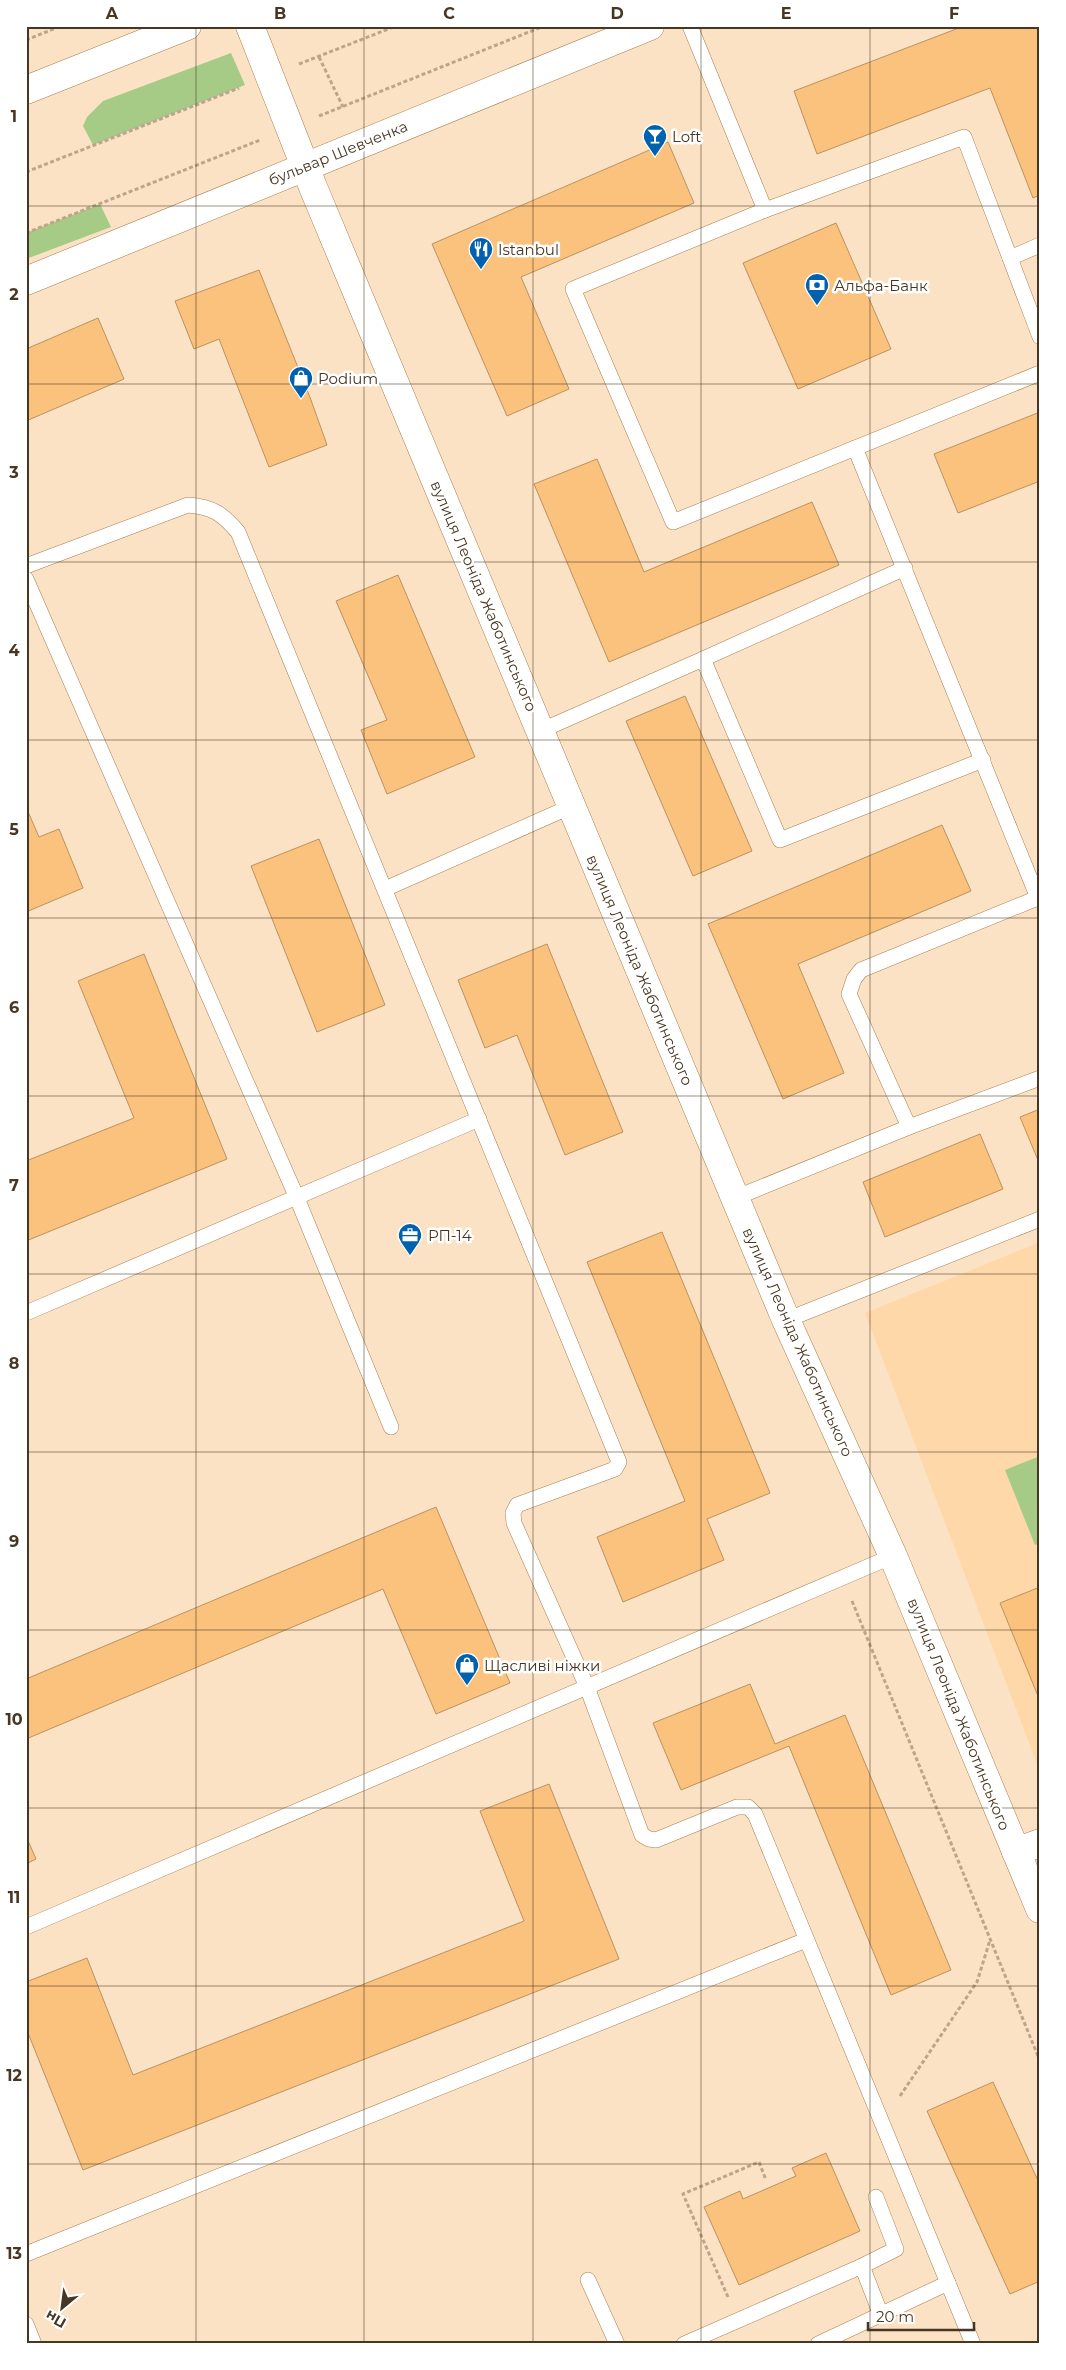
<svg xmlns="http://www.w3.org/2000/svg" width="1066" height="2370" font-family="Montserrat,sans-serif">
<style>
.built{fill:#ffd8aa}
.green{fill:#a6cb87}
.building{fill:#fbc27d;stroke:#ba9260}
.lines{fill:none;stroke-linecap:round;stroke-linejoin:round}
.service-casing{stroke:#a7804f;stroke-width:16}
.minor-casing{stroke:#a7804f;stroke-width:29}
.tertiary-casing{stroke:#a7804f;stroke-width:29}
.path{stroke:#bca58b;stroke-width:3;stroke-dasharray:4 2.5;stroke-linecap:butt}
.service{stroke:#fff;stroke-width:15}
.minor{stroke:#fff;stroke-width:28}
.tertiary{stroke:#fff;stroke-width:28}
.grid{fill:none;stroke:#473621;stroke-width:1;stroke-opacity:0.55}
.labels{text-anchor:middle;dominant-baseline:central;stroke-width:5;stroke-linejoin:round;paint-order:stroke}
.poi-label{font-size:15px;fill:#473621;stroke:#fff;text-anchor:start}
.street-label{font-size:15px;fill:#473621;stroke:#fff}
.neatline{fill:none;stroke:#473621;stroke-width:2}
.grid-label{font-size:16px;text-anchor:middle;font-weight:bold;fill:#473621}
</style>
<rect width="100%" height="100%" fill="#fce2c4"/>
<path class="built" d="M 1040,1242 L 1040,1772 L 865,1313 Z"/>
<g class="green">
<path d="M 231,53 L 245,85 L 93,145 L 83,126 L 87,117 L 103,101 Z"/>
<path d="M 100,204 L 111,227 L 26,259 L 26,233 Z"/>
<path d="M 1040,1456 L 1040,1543 L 1035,1545 L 1005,1470 Z"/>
</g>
<g class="building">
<path d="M 964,26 L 1040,26 L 1040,195 L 1033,198 L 990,88 L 817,154 L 794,91 Z"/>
<path d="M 668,142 L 694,203 L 521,277 L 569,389 L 507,416 L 432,244 Z"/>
<path d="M 836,223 L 891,349 L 798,389 L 743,263 Z"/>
<path d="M 259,270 L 311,400 L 327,445 L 269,467 L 219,339 L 194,349 L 175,301 Z"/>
<path d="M 98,318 L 124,379 L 26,421 L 26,349 Z"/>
<path d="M 1040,412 L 1040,481 L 958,513 L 934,454 Z"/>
<path d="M 597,459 L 644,572 L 812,502 L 839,565 L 609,662 L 534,484 Z"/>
<path d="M 398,575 L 475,757 L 387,794 L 361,730 L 387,720 L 336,601 Z"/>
<path d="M 685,696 L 752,851 L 693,876 L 626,721 Z"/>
<path d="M 26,807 L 39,837 L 59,829 L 83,888 L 26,912 Z"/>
<path d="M 942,825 L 971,891 L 798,964 L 844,1073 L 783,1099 L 708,924 Z"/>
<path d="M 319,839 L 385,1005 L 317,1032 L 251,866 Z"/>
<path d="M 547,944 L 623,1132 L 565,1155 L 517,1035 L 485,1048 L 458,980 Z"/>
<path d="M 144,954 L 227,1159 L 26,1241 L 26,1161 L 134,1118 L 78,981 Z"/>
<path d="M 1040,1109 L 1040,1165 L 1020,1117 Z"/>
<path d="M 980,1134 L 1003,1189 L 885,1237 L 863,1182 Z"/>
<path d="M 662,1232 L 770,1493 L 707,1519 L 724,1560 L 623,1602 L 597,1537 L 685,1501 L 587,1262 Z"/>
<path d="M 436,1507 L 510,1683 L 436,1714 L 383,1589 L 26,1739 L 26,1679 Z"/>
<path d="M 1040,1587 L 1040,1696 L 1038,1696 L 1000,1603 Z"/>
<path d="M 750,1684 L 775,1744 L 845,1715 L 951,1970 L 891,1995 L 789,1746 L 681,1790 L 653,1723 Z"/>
<path d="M 549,1784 L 619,1959 L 83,2170 L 26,2028 L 26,1982 L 87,1958 L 133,2075 L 524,1921 L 480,1811 Z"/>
<path d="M 26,1836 L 36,1859 L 26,1864 Z"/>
<path d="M 993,2082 L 1040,2185 L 1040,2281 L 1010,2294 L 927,2111 Z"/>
<path d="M 826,2153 L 860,2231 L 739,2285 L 704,2207 L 740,2191 L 743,2199 L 796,2176 L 792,2168 Z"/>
</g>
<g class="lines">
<g class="service-casing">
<g id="service">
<path d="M 690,26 L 765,210"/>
<path d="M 1010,258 L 1040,245"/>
<path d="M 1040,337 L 964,137 L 765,210 L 573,289 L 673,522 L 1040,373"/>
<path d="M 855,448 L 1038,898"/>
<path d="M 26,566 L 188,505 C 212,507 222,513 238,532 L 619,1462 L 615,1469 L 517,1505 L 513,1513 L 514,1523 L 587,1687 L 642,1835 L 649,1839 L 656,1840 L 737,1807 L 748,1807 L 755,1814 L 973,2344"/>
<path d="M 26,579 L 297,1198 L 391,1427"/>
<path d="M 703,659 L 905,568"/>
<path d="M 540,731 L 703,659 L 780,840 L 983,760"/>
<path d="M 385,889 L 572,806"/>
<path d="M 1040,897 L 861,970 L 854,979 L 849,994 L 909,1127 L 1040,1078"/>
<path d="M 735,1198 L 909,1127"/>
<path d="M 26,1313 L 479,1119"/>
<path d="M 786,1320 L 1040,1219"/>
<path d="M 26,1927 L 893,1556"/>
<path d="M 26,2254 L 806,1940"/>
<path d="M 862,2266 L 896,2249 L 876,2197"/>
<path d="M 588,2280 L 617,2344"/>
<path d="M 26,2324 L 34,2344"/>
<path d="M 684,2344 L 862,2266 L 881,2315"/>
<path d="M 818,2344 L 948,2283"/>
</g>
</g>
<g class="minor-casing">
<g id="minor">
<path d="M 250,26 L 313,187 L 786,1320 L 893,1556 L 1040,1909"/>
<path d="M 1016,1852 L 1040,1843"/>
</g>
</g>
<g class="tertiary-casing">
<g id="tertiary">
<path d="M 26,90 L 187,26"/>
<path d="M 26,281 L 650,26"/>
</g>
</g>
<g class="path">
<path d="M 26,40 L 61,26"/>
<path d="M 319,57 L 343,107"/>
<path d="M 299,64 L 396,26"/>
<path d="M 319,116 L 544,26"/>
<path d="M 26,172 L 239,88"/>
<path d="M 26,233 L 260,140"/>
<path d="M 852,1601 L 1040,2061"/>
<path d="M 900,2096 L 977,1982 L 990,1940"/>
<path d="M 728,2297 L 683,2194 L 759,2162 L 766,2180"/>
</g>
<use href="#service" class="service"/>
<use href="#minor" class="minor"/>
<use href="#tertiary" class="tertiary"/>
</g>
<path class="grid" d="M 196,26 L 196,2344M 364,26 L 364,2344M 533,26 L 533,2344M 701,26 L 701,2344M 870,26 L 870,2344M 26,206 L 1040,206M 26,384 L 1040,384M 26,562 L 1040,562M 26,740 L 1040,740M 26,918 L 1040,918M 26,1096 L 1040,1096M 26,1274 L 1040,1274M 26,1452 L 1040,1452M 26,1630 L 1040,1630M 26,1808 L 1040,1808M 26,1986 L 1040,1986M 26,2164 L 1040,2164"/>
<defs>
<g id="bar-pin" transform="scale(1.25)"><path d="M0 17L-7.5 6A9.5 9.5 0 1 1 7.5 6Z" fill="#0061ae" stroke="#fff"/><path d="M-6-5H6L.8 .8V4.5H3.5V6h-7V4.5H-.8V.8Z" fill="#fff"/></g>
<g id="restaurant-pin" transform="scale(1.25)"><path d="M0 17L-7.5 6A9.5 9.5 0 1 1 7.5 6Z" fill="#0061ae" stroke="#fff"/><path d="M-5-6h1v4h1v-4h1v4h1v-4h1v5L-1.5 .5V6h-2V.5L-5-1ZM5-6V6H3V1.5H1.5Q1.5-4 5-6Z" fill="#fff"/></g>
<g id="bank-pin" transform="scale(1.25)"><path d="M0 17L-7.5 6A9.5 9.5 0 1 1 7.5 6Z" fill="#0061ae" stroke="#fff"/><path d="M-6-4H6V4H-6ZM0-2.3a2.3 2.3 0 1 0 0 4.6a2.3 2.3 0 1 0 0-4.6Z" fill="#fff"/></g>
<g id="shop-pin" transform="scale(1.25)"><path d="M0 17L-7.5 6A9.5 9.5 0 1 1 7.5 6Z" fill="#0061ae" stroke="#fff"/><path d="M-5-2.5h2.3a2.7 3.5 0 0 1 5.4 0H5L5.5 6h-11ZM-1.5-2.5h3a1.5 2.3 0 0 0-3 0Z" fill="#fff"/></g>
<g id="office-pin" transform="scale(1.25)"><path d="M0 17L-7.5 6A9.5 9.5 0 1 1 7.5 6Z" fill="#0061ae" stroke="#fff"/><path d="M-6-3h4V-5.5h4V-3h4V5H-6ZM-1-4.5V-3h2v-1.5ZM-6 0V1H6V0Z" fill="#fff"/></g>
</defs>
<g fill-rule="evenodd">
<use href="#bar-pin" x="655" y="136"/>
<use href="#restaurant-pin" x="481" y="249"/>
<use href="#bank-pin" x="817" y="285"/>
<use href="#shop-pin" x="301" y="378"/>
<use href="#office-pin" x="410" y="1235"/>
<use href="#shop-pin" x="467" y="1665"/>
</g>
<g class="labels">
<g class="poi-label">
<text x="672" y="136">Loft</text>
<text x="498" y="249">Istanbul</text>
<text x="834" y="285">Альфа-Банк</text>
<text x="318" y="378">Podium</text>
<text x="428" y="1235">РП-14</text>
<text x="484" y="1665">Щасливі ніжки</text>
</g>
<g class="street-label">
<text transform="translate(338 153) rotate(-22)">бульвар Шевченка</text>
<text transform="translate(484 596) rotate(67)">вулиця Леоніда Жаботинського</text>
<text transform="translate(640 970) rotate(67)">вулиця Леоніда Жаботинського</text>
<text transform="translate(798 1342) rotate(66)">вулиця Леоніда Жаботинського</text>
<text transform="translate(959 1714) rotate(68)">вулиця Леоніда Жаботинського</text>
</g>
</g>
<rect width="1066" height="2370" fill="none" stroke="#ffffff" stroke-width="55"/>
<g transform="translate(62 2308) rotate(209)" stroke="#ffffff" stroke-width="4" paint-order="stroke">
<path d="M0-4L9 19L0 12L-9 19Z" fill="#473621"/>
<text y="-8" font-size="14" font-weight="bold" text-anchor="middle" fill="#473621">Пн</text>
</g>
<path d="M868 2322v8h106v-8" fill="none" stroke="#473621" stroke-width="2.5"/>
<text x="876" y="2322" font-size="15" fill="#473621" stroke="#ffffff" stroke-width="4" paint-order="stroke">20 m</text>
<rect x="28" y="28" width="1010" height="2314" class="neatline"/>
<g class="grid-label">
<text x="112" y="19">A</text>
<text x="280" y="19">B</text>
<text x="449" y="19">C</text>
<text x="617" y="19">D</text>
<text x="786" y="19">E</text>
<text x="954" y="19">F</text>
<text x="14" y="122">1</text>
<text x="14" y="300">2</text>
<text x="14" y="478">3</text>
<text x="14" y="656">4</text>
<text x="14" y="835">5</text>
<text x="14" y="1013">6</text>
<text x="14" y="1191">7</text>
<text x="14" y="1369">8</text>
<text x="14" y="1547">9</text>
<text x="14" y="1725">10</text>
<text x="14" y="1903">11</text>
<text x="14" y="2081">12</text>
<text x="14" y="2259">13</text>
</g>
</svg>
